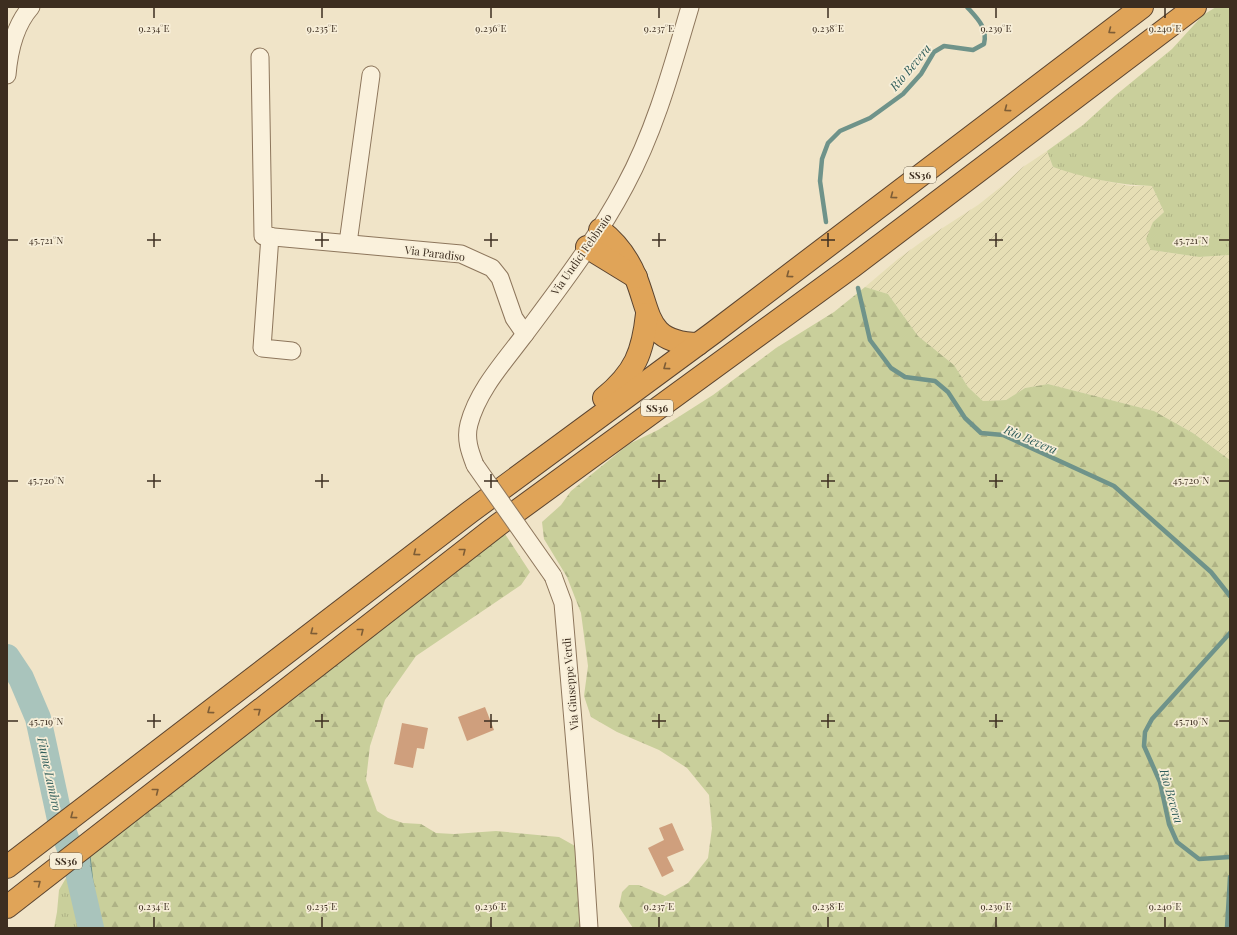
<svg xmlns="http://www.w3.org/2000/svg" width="1237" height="935" font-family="'Playfair Display',serif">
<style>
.farmland{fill:url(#farmland-furrows)}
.grass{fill:url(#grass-tufts)}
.forest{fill:url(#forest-firs)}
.water{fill:url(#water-waves);stroke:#6f938a}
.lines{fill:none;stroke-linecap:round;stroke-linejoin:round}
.stream{stroke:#6f938a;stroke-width:4.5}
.river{stroke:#a9c4bc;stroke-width:26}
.building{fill:#cf9f7d}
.minor-casing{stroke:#8d765c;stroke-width:19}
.highway-casing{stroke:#5b4430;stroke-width:24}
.minor{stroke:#faf1dc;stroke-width:17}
.highway{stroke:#e0a458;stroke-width:22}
.minor-bridge-casing{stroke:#8d765c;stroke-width:19;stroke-linecap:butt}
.minor-bridge{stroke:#faf1dc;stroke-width:17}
.oneway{stroke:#7e5d36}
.ticks{fill:none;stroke:#3d2e20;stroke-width:1.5}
.labels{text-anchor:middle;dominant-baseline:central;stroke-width:3.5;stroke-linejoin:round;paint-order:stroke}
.shield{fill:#f7eed8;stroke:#756857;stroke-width:1}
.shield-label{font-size:10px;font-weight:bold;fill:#3d2e20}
.street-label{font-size:11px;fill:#3d2e20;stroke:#f7eed8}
.water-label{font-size:12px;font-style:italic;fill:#2f5d5a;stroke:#f7eed8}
.ticks-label{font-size:10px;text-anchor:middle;fill:#3d2e20;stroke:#f7eed8;stroke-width:3.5;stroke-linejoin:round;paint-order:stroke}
</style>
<defs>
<pattern id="farmland-furrows" width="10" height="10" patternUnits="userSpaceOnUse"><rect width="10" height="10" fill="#e6deb5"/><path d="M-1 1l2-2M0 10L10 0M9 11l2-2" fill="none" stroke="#c6bf9b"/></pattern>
<pattern id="grass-tufts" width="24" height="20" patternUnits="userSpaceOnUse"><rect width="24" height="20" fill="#c9cf9b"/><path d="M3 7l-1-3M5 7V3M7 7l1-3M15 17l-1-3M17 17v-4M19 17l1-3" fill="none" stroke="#aeb285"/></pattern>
<pattern id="forest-firs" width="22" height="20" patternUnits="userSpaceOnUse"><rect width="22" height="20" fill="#c9cf9b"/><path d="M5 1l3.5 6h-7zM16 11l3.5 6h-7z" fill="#aeb285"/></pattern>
<pattern id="water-waves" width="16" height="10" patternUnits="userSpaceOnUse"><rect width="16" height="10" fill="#a9c4bc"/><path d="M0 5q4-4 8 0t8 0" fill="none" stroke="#8ba098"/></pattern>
</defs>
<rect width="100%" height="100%" fill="#f0e4c8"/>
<path class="farmland" d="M 1047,151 L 1053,167 L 1110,182 L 1130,186 L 1152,186 L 1164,212 L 1153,222 L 1151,250 L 1199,257 L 1230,255 L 1230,460 L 1193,433 L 1154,411 L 1048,384 L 1025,388 L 1006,400 L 983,401 L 968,387 L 954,365 L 918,336 L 888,294 L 865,287 L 898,259 L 924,240 L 978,205 L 1002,186 L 1023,167 Z"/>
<g class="grass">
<path d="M 1216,7 L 1230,7 L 1230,255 L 1199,257 L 1151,250 L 1146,239 L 1153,222 L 1164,212 L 1152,186 C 1118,185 1085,178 1053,167 L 1047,151 L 1083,125 L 1116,95 L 1172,49 L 1203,15 Z"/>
<path d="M 70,871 L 83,928 L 54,928 L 57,912 L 59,890 Z"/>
</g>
<g class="forest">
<path d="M 865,287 L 888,294 L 918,336 L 954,365 L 968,387 L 983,401 L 1006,400 L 1025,388 L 1048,384 L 1154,411 L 1193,433 L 1230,460 L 1230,928 L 633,928 L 619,907 L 622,892 L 629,885 L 639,885 L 665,896 L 688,883 L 708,858 L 712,828 L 709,795 L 687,768 L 659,750 L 617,732 L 591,717 L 584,696 L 588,666 L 581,613 L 567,577 L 544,539 L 542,522 L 561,505 L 571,491 L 629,444 L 658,430 L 713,395 L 776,348 L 834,312 Z"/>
<path d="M 505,534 L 530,572 L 521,585 L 416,656 L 385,700 L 370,746 L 366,780 L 377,811 L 388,818 L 403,823 L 421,824 L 436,833 L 454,834 L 496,831 L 559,837 L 584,851 L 589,928 L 98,928 L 90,855 L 106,841 L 309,687 L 416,599 Z"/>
</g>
<path class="water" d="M 90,855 L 98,928 L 83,928 L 70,871 Z"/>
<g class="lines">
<g class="stream">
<path d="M 826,222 L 820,181 L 822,159 L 828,143 L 840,131 L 870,118 L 903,94 L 921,74 L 934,52 L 944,46 L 973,50 L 984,44 C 988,28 977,18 967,7"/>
<path d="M 858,288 L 870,340 L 891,368 L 905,377 L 935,381 L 948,392 L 965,418 L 981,433 L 1003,435 L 1114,486 L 1211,572 L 1230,596"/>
<path d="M 1230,633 L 1152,719 L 1145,732 L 1144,746 L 1160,782 L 1169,824 L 1177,842 L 1199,859 L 1230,857"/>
<path d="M 1227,928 L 1230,877"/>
</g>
<path class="river" d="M 7,657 L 21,678 L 38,718 L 61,824 L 78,872 L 91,928"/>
</g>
<g class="building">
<path d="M 485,707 L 494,730 L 467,741 L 458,717 Z"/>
<path d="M 402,723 L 428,728 L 424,749 L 417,748 L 413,768 L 394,764 Z"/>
<path d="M 672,823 L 684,850 L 667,857 L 674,871 L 662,877 L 648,848 L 664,840 L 659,828 Z"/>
</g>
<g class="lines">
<g class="minor-casing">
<g id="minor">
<path d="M 260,57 L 263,236 L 461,254 L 492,268 L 500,278 L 514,318 L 525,334"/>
<path d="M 7,75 C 9,51 15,25 31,7"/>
<path d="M 270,236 L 262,348 L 292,351"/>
<path d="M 348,243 L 371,75"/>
<path d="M 475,465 C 470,452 465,439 469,424 C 478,390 504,362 525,334 C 560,287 597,239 625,186 C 655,131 672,68 690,7"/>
<path d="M 553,576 L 563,603 L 584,851 L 589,928"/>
</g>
</g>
<g class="highway-casing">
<g id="highway">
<path d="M 600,230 C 617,243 628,258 636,278 C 651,316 647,343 698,344"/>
<path d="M 587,247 L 636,277"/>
<path d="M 604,398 C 635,373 643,352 647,314"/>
<path d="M 7,867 L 470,512 L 713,333 L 1142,7"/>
<path d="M 7,907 L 498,525 L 853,266 L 1195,7"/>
</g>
</g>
<use href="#minor" class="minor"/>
<use href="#highway" class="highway"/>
<g class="minor-bridge-casing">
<path id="minor-bridge" d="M 475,465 L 553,576"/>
</g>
<use href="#minor-bridge" class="minor-bridge"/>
</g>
<defs><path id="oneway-chevron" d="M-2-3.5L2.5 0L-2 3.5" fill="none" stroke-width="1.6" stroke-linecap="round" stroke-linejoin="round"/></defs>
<g class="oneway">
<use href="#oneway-chevron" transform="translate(1111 31) rotate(143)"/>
<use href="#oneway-chevron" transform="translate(1007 109) rotate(143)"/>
<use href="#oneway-chevron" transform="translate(893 196) rotate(143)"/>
<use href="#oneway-chevron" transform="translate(789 275) rotate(143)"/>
<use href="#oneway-chevron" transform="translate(666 367) rotate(144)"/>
<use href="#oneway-chevron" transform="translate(463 551) rotate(-38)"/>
<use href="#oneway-chevron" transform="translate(416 553) rotate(143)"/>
<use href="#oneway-chevron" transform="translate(361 631) rotate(-38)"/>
<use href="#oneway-chevron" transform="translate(313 632) rotate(143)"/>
<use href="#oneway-chevron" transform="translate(210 711) rotate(143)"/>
<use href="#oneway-chevron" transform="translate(258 711) rotate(-38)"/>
<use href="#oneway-chevron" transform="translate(156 791) rotate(-38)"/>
<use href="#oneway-chevron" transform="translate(73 816) rotate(143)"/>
<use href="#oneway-chevron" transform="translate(38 883) rotate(-38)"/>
</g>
<path class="ticks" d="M 154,8 L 154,18M 322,8 L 322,18M 491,8 L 491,18M 659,8 L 659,18M 828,8 L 828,18M 996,8 L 996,18M 1165,8 L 1165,18M 154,233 L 154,247M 322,233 L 322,247M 491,233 L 491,247M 659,233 L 659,247M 828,233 L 828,247M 996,233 L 996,247M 8,240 L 18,240M 147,240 L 161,240M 315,240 L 329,240M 484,240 L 498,240M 652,240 L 666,240M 821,240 L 835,240M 989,240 L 1003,240M 1219,240 L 1229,240M 154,474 L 154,488M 322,474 L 322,488M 491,474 L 491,488M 659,474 L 659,488M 828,474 L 828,488M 996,474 L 996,488M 8,481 L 18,481M 147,481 L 161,481M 315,481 L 329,481M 484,481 L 498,481M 652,481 L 666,481M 821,481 L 835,481M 989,481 L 1003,481M 1219,481 L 1229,481M 154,714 L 154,728M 322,714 L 322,728M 491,714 L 491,728M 659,714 L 659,728M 828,714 L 828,728M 996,714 L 996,728M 8,721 L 18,721M 147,721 L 161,721M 315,721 L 329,721M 484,721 L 498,721M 652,721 L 666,721M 821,721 L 835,721M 989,721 L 1003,721M 1219,721 L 1229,721M 154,917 L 154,927M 322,917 L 322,927M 491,917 L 491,927M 659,917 L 659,927M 828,917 L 828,927M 996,917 L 996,927M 1165,917 L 1165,927"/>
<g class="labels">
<g class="shield">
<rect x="904" y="167" width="32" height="16" rx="3"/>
<rect x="641" y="400" width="32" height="16" rx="3"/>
<rect x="50" y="853" width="32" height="16" rx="3"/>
</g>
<g class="shield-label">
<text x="920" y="175">SS36</text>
<text x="657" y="408">SS36</text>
<text x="66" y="861">SS36</text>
</g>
<g class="street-label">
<text transform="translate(435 253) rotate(7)">Via Paradiso</text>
<text transform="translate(581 254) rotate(-55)">Via Undici Febbraio</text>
<text transform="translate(570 684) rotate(-95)">Via Giuseppe Verdi</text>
</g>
<g class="water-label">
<text transform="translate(910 67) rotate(-50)">Rio Bevera</text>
<text transform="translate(1031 439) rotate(23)">Rio Bevera</text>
<text transform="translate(50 774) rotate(78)">Fiume Lambro</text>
<text transform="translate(1172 796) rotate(74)">Rio Bevera</text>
</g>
</g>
<g class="ticks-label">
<text x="154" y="32">9.234°E</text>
<text x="322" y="32">9.235°E</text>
<text x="491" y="32">9.236°E</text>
<text x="659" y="32">9.237°E</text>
<text x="828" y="32">9.238°E</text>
<text x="996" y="32">9.239°E</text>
<text x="1165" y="32">9.240°E</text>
<text x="46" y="244">45.721°N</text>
<text x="1191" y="244">45.721°N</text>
<text x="46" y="484">45.720°N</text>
<text x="1191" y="484">45.720°N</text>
<text x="46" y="725">45.719°N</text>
<text x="1191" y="725">45.719°N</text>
<text x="154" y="910">9.234°E</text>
<text x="322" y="910">9.235°E</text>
<text x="491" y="910">9.236°E</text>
<text x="659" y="910">9.237°E</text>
<text x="828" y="910">9.238°E</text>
<text x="996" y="910">9.239°E</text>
<text x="1165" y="910">9.240°E</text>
</g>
<rect width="1237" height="935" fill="none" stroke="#3d2e20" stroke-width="16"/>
</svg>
